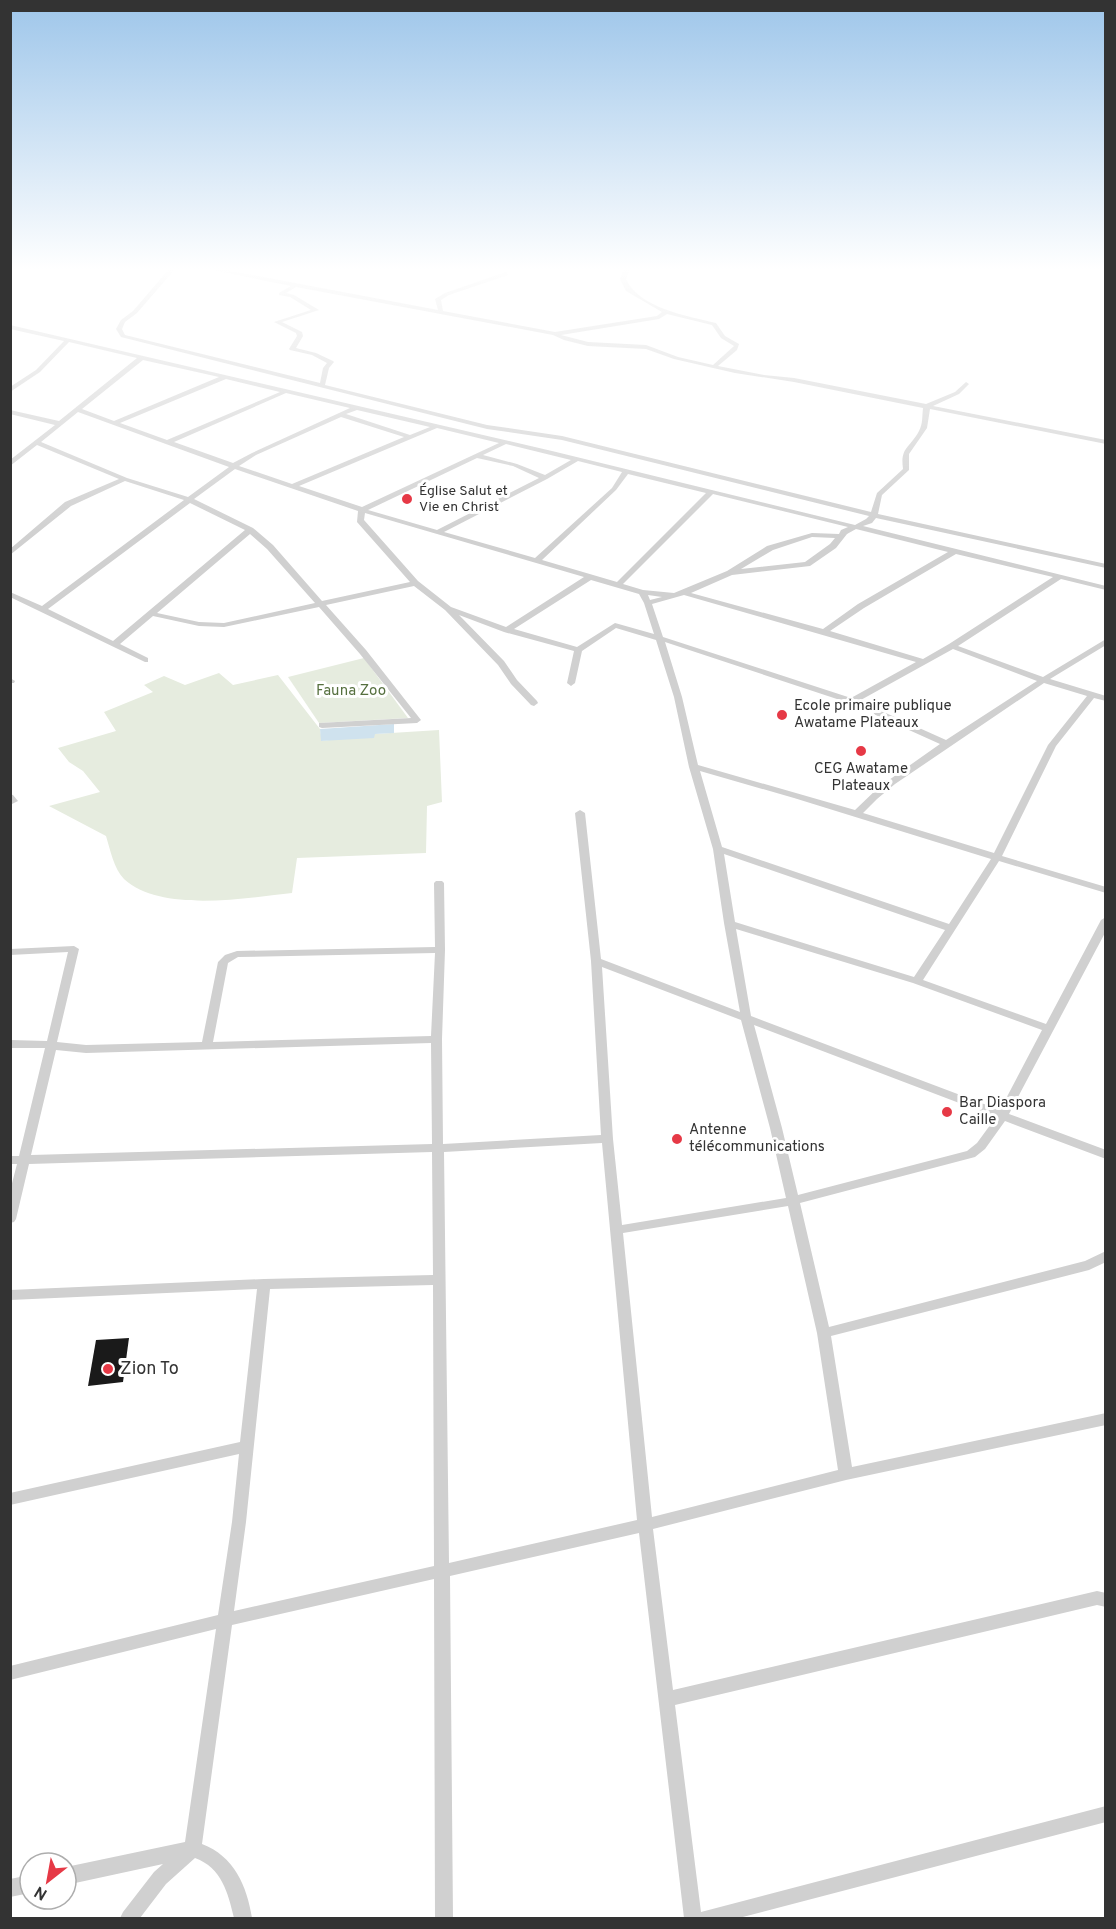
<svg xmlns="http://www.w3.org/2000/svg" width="1116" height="1929" font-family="Overpass,sans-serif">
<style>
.green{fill:#e6ecdf}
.water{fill:#cfe2ee}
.building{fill:#1a1a1a}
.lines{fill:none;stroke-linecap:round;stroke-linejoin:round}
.minor{fill:#d0d0d0;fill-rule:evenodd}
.poi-dot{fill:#e63946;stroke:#fff;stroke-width:2}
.labels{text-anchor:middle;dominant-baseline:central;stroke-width:6;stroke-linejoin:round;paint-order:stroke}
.far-poi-label{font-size:14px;fill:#333;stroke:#fff;text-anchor:start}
.park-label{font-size:15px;fill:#56703f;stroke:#fff}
.poi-label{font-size:15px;fill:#333;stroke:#fff;text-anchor:start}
.near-poi-label{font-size:18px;fill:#333;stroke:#fff;text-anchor:start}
</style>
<rect width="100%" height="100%" fill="#fff"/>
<g class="green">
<path d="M 364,658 L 408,718 L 319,723 L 288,677 Z"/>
<path d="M 219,673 L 233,685 L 278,675 L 320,729 L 322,741 L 375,734 L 439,730 L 442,802 L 427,806 L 426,853 L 297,858 L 292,893 C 245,898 161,913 124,879 C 114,869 110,849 106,836 L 49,806 L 100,792 L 83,771 L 69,762 L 58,748 L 116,731 L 104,712 L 153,692 L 144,685 L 164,676 L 185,685 Z"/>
</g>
<path class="water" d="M 394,724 L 394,733 L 375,734 L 374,738 L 321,741 L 320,729 Z"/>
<path class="building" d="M 129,1338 L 123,1382 L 88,1386 L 96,1340 Z"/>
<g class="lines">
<g class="minor">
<path d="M 170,268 L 176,268 L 137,313 L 125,322 L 122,329 L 125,335 L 320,383 L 323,368 L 327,363 L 312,355 L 290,350 L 289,349 L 297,336 L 296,333 L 274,322 L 311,310 L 290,297 L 279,295 L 279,293 L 291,286 L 203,268 L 215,268 L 438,310 L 435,299 L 445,293 L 506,272 L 508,275 L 449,295 L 441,300 L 443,311 L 555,332 L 657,316 L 662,312 L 626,291 L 620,279 L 624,268 L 630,268 L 626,279 C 639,308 687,316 716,323 L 725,336 L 739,344 L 737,350 L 718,366 L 764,375 L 794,378 L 926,404 L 955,392 L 966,382 L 969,384 L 959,394 L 933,406 L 1106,440 L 1106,444 L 930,409 L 927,428 L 909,454 L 909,470 L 882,495 L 878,514 L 1106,564 L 1106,568 L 876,518 L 872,523 L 863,526 L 1106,586 L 1106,590 L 1061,579 L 958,646 L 1043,677 L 1106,639 L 1106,645 L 1050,679 L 1106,696 L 1106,701 L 1094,698 L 1056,746 L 1002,856 L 1106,887 L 1106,893 L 999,861 L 923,980 L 1046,1024 L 1101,920 L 1106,917 L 1106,931 L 1009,1114 L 1106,1150 L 1106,1159 L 1005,1121 L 985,1149 L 975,1157 L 800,1203 L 829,1327 L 1085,1261 L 1106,1251 L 1106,1262 L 1089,1270 L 831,1336 L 852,1467 L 1106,1413 L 1106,1425 L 846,1480 L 653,1529 L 673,1690 L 1097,1591 L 1106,1593 L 1106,1607 L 1097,1605 L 675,1705 L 701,1912 L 1106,1806 L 1106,1822 L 739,1918 L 684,1918 L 639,1533 L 450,1576 L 453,1918 L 435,1918 L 434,1579 L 232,1625 L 202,1844 C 234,1856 247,1886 252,1918 L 234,1918 C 228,1893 222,1868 195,1858 L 166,1884 L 140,1918 L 120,1918 L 123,1912 L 154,1872 L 163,1864 L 66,1885 L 66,1867 L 185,1842 L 216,1629 L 10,1680 L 10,1666 L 218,1615 L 232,1522 L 239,1454 L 10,1505 L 10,1493 L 240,1442 L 257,1289 L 10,1300 L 10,1290 L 264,1279 L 433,1275 L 432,1152 L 29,1164 L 16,1219 L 14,1222 L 10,1223 L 10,1191 L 17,1164 L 10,1164 L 10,1156 L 19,1156 L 45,1048 L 10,1048 L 10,1040 L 47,1041 L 68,952 L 10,955 L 10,949 L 74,946 L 79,949 L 57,1042 L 86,1045 L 202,1042 L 218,962 L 225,955 L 237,951 L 435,947 L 434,883 L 436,881 L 442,881 L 444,883 L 445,950 L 442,1039 L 443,1144 L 601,1135 L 591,961 L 575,813 L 580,810 L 585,813 L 601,959 L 740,1012 L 724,923 L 713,849 L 689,767 L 674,697 L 656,640 L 616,628 L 582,651 L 575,683 L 571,686 L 567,683 L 574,651 L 504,632 L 459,615 L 504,661 L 517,680 L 537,701 L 538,703 L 534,706 L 531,705 L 511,684 L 498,665 L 445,610 L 414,586 L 326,605 L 366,650 L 421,720 L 417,723 L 322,728 L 319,727 L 319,723 L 411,718 L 360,654 L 319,607 L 224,627 L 199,626 L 153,616 L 120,644 L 148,658 L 148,662 L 145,662 L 10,597 L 10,592 L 42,606 L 184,500 L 125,481 L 71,506 L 10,555 L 10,549 L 65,502 L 119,479 L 37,445 L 10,466 L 10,460 L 55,425 L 10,414 L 10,410 L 59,421 L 137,358 L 69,342 L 40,372 L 10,392 L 10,387 L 36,370 L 64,341 L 10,329 L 10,325 L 552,451 L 855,525 L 866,519 L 869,516 L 562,440 L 487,429 L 121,337 L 116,329 L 121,320 L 133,311 ZM 296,287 L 553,335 L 564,340 L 588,346 L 646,349 L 674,359 L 735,373 L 794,382 L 923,408 C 922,416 923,424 919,431 C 910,448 900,447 903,469 L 877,493 L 871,512 L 562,436 L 487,425 L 325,385 L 329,368 L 334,362 L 333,361 L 316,353 L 296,348 L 303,336 L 302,332 L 282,322 L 319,310 L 294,295 L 286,293 ZM 667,314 L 712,325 L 721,338 L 734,346 L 713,365 L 678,357 L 646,345 L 588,342 L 561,335 L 659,319 ZM 143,360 L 219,377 L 114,421 L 82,409 ZM 226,379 L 280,392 L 167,440 L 120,423 ZM 286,393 L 350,408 L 252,453 L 233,463 L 174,442 ZM 357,410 L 430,427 L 410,435 L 346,414 ZM 78,412 L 229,467 L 188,497 L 127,478 L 41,442 ZM 341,417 L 404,437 L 292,484 L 239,466 L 256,455 ZM 437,428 L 499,443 L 362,507 L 299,486 ZM 506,444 L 571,460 L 545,475 L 517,464 L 483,455 ZM 477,458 L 513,466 L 539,478 L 437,530 L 368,510 ZM 578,461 L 622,472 L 612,488 L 535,558 L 444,532 L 547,479 ZM 235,469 L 358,511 L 357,522 L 410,582 L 322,601 L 273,545 L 253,528 L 194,499 ZM 628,474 L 706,493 L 617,582 L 542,560 L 616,490 ZM 713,494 L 848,527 L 841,530 L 839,534 L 812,533 L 767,546 L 727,571 L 674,593 L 643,590 L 623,584 ZM 190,503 L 245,530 L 113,641 L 48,609 ZM 365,513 L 584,577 L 506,627 L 451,607 L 418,581 L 364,520 ZM 856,529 L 948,552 L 858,604 L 823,629 L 691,593 L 732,575 L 810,566 L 836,548 L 847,534 ZM 250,534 L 267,549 L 315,603 L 224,623 L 199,622 L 157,613 ZM 812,537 L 835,538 L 830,544 L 805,562 L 741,569 L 773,550 ZM 956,554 L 1053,577 L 949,644 L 923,659 L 830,631 L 864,608 ZM 591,580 L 639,594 L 644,603 L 654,634 L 615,623 L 577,647 L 514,629 ZM 648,595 L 662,597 L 650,600 ZM 684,595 L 916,662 L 851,698 L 663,637 L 652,604 ZM 665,642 L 849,703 L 940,744 L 879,787 L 855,810 L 698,765 L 682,697 ZM 953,649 L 1037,681 L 946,740 L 859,701 ZM 1044,683 L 1087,696 L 1048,745 L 994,853 L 863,813 L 877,799 L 895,784 ZM 700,771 L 794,798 L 991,859 L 949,924 L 722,847 ZM 724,854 L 945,930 L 914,977 L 735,922 ZM 736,929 L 913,983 L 1042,1030 L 1000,1110 L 751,1016 ZM 435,953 L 431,1036 L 213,1042 L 228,963 L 238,957 ZM 602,967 L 741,1020 L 770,1128 L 786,1198 L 622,1225 L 613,1139 ZM 754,1025 L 996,1117 L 977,1143 L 967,1151 L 798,1195 L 782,1128 ZM 431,1043 L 432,1144 L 31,1155 L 56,1050 L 86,1053 ZM 602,1143 L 637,1520 L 449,1563 L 444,1152 ZM 788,1206 L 817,1333 L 838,1470 L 652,1517 L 623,1233 ZM 433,1285 L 434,1566 L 234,1611 L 246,1522 L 270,1289 Z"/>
<path d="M 10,678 L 15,681 L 14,683 L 10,683 Z"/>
<path d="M 10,794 L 13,795 L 18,801 L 10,805 Z"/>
<path d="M 30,1875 L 30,1893 L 10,1897 L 10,1879 Z"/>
</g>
</g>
<linearGradient id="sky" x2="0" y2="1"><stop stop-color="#9ec6ea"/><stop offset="0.5" stop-color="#fff"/><stop offset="1" stop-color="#fff" stop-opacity="0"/></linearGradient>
<rect width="1116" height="538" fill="url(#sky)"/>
<g class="poi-dot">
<circle cx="407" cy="499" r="6"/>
<circle cx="782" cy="715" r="6"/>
<circle cx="861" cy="751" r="6"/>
<circle cx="947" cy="1112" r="6"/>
<circle cx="677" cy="1139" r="6"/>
<circle cx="108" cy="1369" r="6"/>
</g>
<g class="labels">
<g class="far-poi-label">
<text x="419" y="491">Église Salut et<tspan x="419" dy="16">Vie en Christ</tspan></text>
</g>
<g class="park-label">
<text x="351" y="691">Fauna Zoo</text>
</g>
<g class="poi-label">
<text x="794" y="706">Ecole primaire publique<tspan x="794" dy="17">Awatame Plateaux</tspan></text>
<text x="861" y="769" text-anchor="middle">CEG Awatame<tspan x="861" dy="17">Plateaux</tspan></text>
<text x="959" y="1103">Bar Diaspora<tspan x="959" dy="17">Caille</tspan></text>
<text x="689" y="1130">Antenne<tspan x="689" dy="17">télécommunications</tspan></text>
</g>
<g class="near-poi-label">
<text x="120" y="1369">Zion To</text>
</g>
</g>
<rect width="1116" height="1929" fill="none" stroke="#333333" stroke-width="24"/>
<g transform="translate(48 1881) rotate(211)"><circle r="28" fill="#ffffff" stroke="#adadad" stroke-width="1.5"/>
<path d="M0-4.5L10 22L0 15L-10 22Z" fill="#e63946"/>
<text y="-9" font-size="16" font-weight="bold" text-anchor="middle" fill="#333333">N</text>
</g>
</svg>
